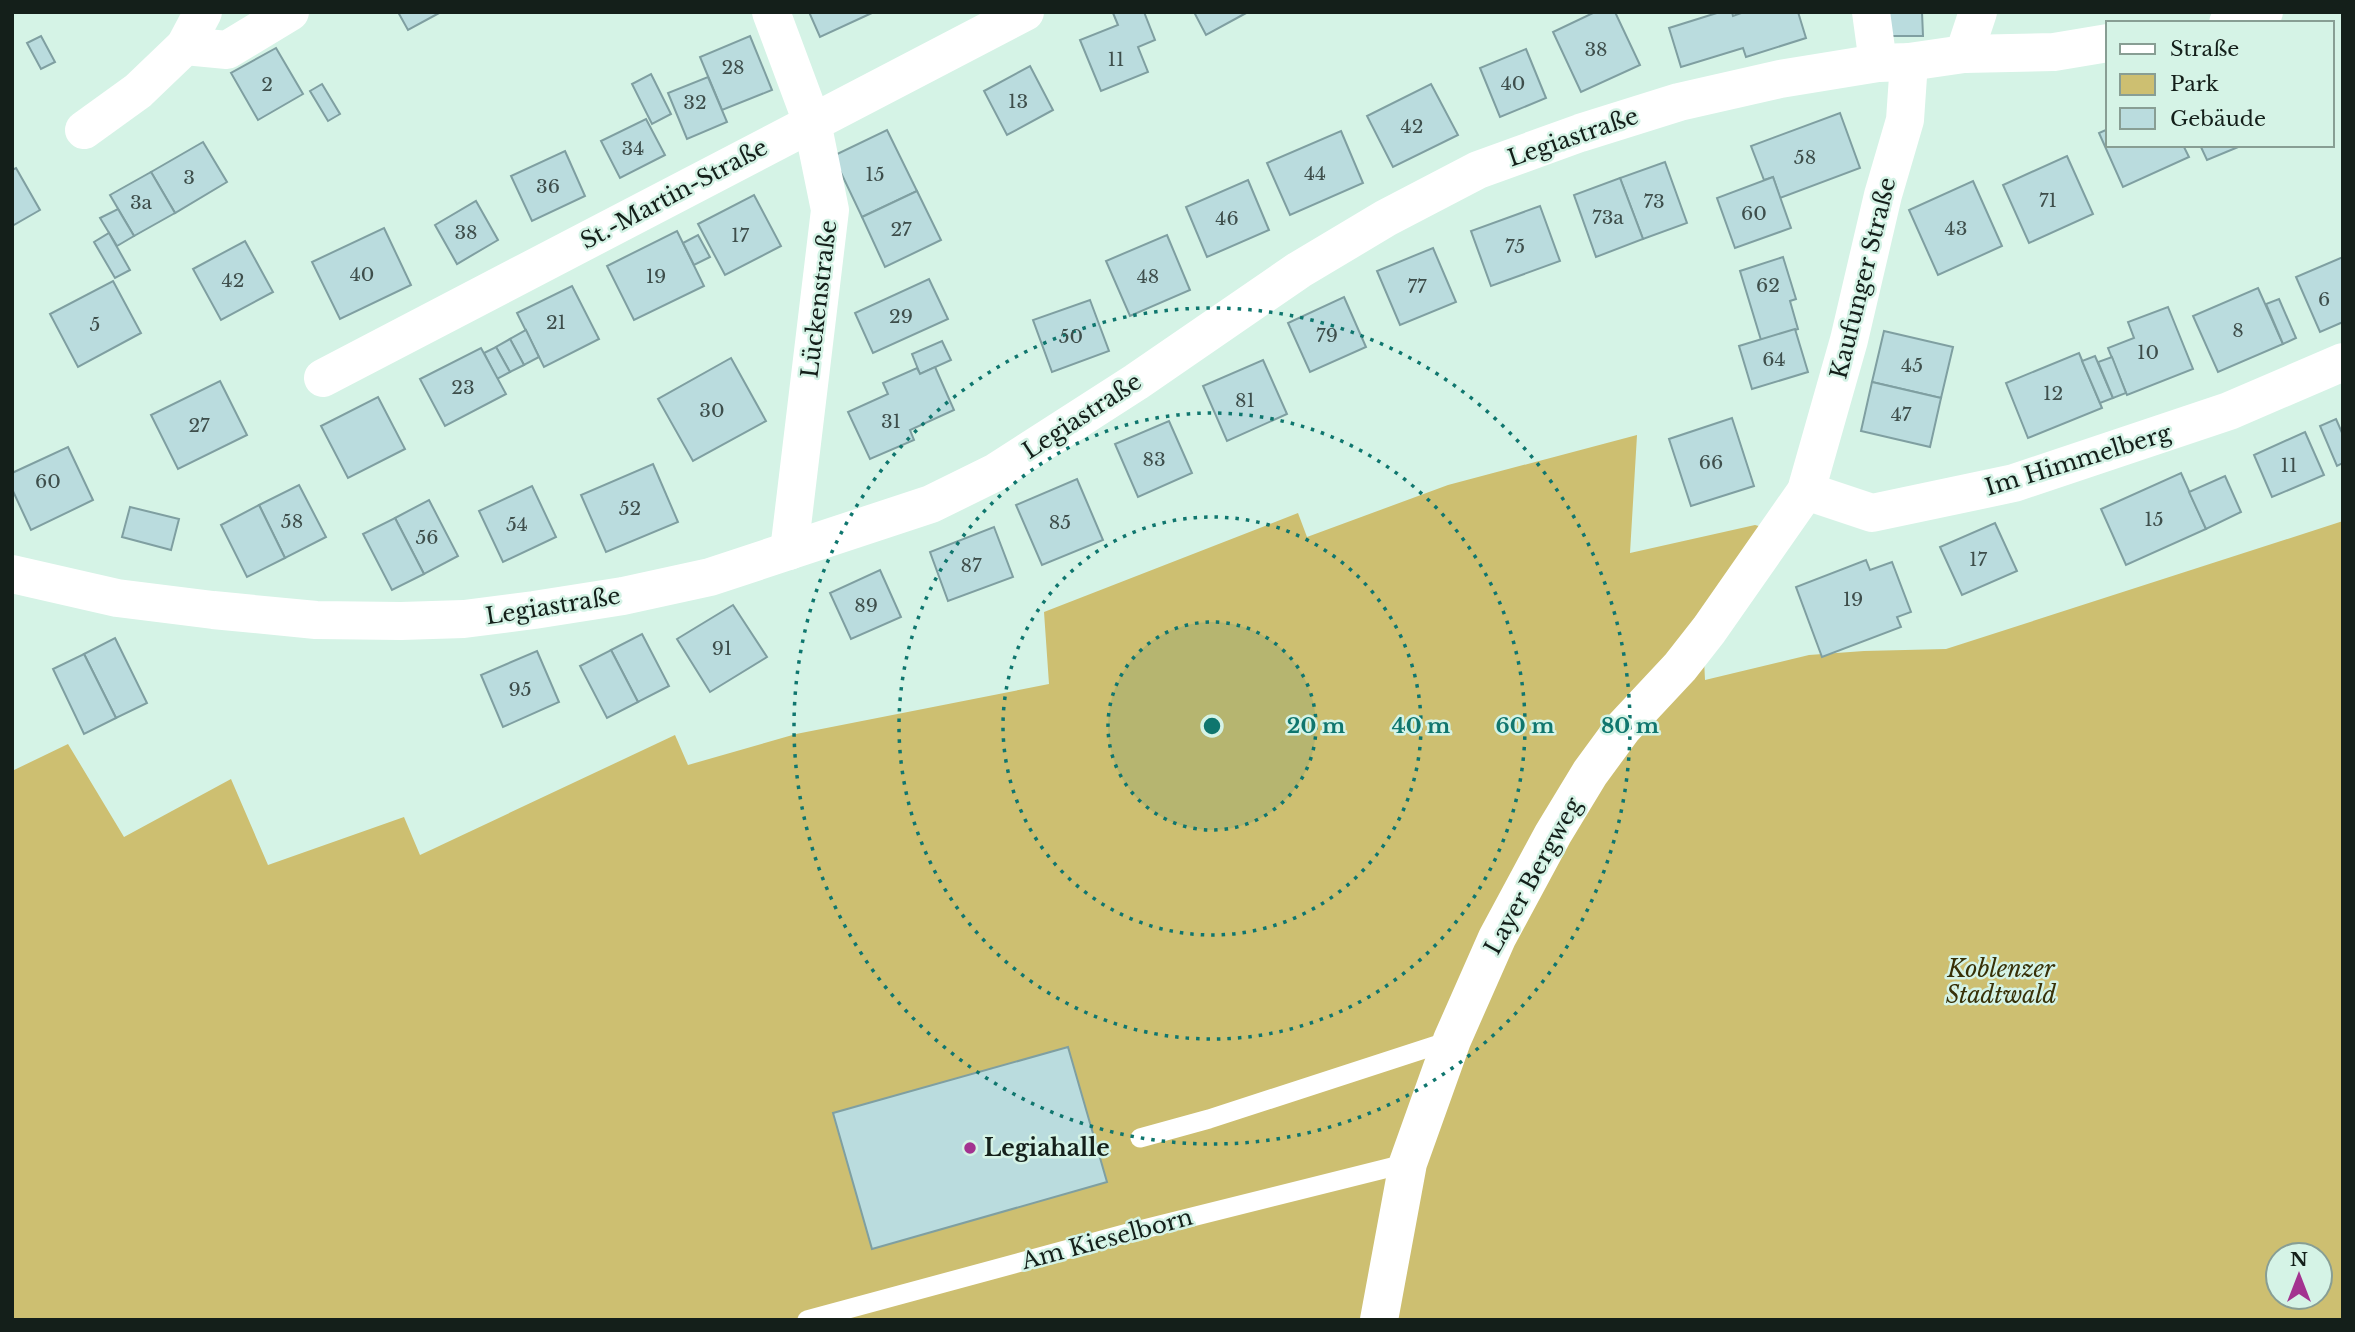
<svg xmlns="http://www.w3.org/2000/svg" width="2355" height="1332" font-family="'Libre Baskerville',serif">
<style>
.green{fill:#cdbf71;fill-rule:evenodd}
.building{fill:#badcde;stroke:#7f9fa1;stroke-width:2}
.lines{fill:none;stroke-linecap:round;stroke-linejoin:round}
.lane{stroke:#fff;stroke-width:19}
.street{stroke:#fff;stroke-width:38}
.ring{fill:none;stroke:#0f766e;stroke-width:3.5;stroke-dasharray:3.5 7}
.poi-dot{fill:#a33390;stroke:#d5f3e6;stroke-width:2.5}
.labels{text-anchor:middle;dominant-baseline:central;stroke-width:5;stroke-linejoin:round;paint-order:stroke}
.number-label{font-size:19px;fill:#3e4e4b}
.street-label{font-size:23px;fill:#141f1a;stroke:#d5f3e6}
.park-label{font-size:23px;font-style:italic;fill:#373007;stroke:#d5f3e6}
.poi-label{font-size:23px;font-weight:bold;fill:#141f1a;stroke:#d5f3e6;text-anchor:start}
.centre{fill:#0f766e;stroke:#d5f3e6;stroke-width:3.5}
.ring-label{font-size:21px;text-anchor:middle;font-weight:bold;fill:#0f766e;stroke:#d5f3e6;stroke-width:5;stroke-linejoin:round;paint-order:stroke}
</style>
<rect width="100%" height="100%" fill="#d5f3e6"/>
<path class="green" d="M 1637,435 L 1630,553 L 1755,525 L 1795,536 L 1704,659 L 1705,680 L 1809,655 L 1864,651 L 1946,649 L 2343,521 L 2343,1320 L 12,1320 L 12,771 L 68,744 L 124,837 L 231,779 L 268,865 L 404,817 L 420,855 L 675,735 L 688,765 L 796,734 L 1049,684 L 1044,612 L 1298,513 L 1307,537 L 1448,485 ZM 2278,1255 L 2320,1255 L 2320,1297 L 2278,1297 Z"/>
<g class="building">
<path d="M 398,12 L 441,12 L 408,30 Z"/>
<path d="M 809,12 L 874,12 L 820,37 Z"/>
<path d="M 1116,12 L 1144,12 L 1155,40 L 1138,47 L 1148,72 L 1101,91 L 1080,40 L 1118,25 L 1113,13 Z"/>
<path d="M 1194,12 L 1248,12 L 1206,35 Z"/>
<path d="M 1595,12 L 1615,12 L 1640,65 L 1581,92 L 1553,32 Z"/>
<path d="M 1720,12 L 1732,12 L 1733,16 L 1744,12 L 1798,12 L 1806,38 L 1746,57 L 1743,48 L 1681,67 L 1669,28 Z"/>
<path d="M 1888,12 L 1922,12 L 1923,36 L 1888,36 Z"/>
<path d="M 41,36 L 55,62 L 41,69 L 27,43 Z"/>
<path d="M 750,36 L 772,90 L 722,110 L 700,57 Z"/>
<path d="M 276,48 L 303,94 L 258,120 L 231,73 Z"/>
<path d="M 1526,49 L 1546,98 L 1500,117 L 1480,68 Z"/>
<path d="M 1030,66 L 1053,110 L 1007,135 L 984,91 Z"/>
<path d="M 651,74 L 671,114 L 652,124 L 632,84 Z"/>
<path d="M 708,77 L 727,122 L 687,139 L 668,93 Z"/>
<path d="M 322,84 L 340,114 L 328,121 L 310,91 Z"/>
<path d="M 1431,84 L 1458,135 L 1393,167 L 1367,116 Z"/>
<path d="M 1840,113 L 1860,168 L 1780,198 L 1773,177 L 1764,180 L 1751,146 Z"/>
<path d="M 646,119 L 665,155 L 620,178 L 601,141 Z"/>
<path d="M 2108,129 L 2108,145 L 2183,145 L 2189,157 L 2123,187 L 2099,133 Z"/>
<path d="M 887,130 L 917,191 L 862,217 L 833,156 Z"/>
<path d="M 1341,131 L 1363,183 L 1290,215 L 1267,163 Z"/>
<path d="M 203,142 L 227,182 L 175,213 L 151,172 Z"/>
<path d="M 2200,145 L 2243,145 L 2207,160 Z"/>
<path d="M 565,151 L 585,196 L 532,221 L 511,176 Z"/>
<path d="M 2067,156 L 2093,214 L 2029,243 L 2003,185 Z"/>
<path d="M 1665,162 L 1687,223 L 1643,239 L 1620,178 Z"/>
<path d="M 16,168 L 40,210 L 12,226 L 12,170 Z"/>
<path d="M 151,172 L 175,213 L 134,236 L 110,195 Z"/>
<path d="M 1773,177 L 1791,228 L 1735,248 L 1717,198 Z"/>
<path d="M 1620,178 L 1643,239 L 1596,257 L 1574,195 Z"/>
<path d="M 1248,180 L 1269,230 L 1207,257 L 1186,207 Z"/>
<path d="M 1973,181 L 2002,246 L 1938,275 L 1909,210 Z"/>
<path d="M 917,191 L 941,240 L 885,267 L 862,217 Z"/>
<path d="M 754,195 L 781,246 L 725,275 L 698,224 Z"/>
<path d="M 476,201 L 498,240 L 457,264 L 435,225 Z"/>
<path d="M 1540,206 L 1560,261 L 1491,286 L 1471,231 Z"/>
<path d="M 118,209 L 134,236 L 117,246 L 100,218 Z"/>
<path d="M 384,228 L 411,285 L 340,319 L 312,262 Z"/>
<path d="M 677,231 L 704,286 L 634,320 L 607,266 Z"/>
<path d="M 109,233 L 130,270 L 115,278 L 94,242 Z"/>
<path d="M 698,235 L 710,257 L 694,265 L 683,243 Z"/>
<path d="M 1167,235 L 1190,290 L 1130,316 L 1106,261 Z"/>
<path d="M 245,241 L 273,292 L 221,320 L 193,269 Z"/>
<path d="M 1433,248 L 1456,302 L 1400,325 L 1377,271 Z"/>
<path d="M 1783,257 L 1796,299 L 1790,301 L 1798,329 L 1761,340 L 1740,271 Z"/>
<path d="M 2343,257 L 2343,322 L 2320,332 L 2296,277 Z"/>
<path d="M 929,279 L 948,319 L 873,353 L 855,313 Z"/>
<path d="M 113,281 L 141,333 L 78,367 L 50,314 Z"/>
<path d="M 572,286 L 599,339 L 544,367 L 517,313 Z"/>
<path d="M 2258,288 L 2283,344 L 2218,372 L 2193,316 Z"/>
<path d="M 1344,297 L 1366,347 L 1310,372 L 1288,323 Z"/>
<path d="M 2279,299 L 2296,338 L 2283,344 L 2266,304 Z"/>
<path d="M 1090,300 L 1109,351 L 1052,372 L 1033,320 Z"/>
<path d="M 2168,307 L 2193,369 L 2127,395 L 2108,348 L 2134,338 L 2128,322 Z"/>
<path d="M 1795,329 L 1808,372 L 1752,389 L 1739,346 Z"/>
<path d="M 526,330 L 539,357 L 524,365 L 510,339 Z"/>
<path d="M 1884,331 L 1953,347 L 1941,398 L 1872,382 Z"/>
<path d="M 510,339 L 524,365 L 510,372 L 496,347 Z"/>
<path d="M 942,341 L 951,360 L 920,374 L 912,354 Z"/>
<path d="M 496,347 L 510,372 L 497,379 L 484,353 Z"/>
<path d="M 481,348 L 506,394 L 445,426 L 420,379 Z"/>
<path d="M 2079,353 L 2102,408 L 2028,438 L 2006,383 Z"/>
<path d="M 2095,356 L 2113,398 L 2100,403 L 2082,361 Z"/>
<path d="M 2112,357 L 2126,393 L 2113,398 L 2098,362 Z"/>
<path d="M 731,358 L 766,421 L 693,461 L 658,399 Z"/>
<path d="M 1263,360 L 1287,414 L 1227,441 L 1203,386 Z"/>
<path d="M 935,367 L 954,410 L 910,430 L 914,440 L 870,459 L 848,412 L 888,394 L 883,383 L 917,368 L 920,374 Z"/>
<path d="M 220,381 L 247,435 L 178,469 L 151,415 Z"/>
<path d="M 1872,382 L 1941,398 L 1930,447 L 1861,431 Z"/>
<path d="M 378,397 L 405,449 L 348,478 L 321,426 Z"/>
<path d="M 1732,418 L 1754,486 L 1691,506 L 1669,439 Z"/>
<path d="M 2336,419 L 2343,435 L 2343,463 L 2337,466 L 2320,426 Z"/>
<path d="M 1169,421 L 1192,473 L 1138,497 L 1115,444 Z"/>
<path d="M 2305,432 L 2324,475 L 2272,497 L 2254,455 Z"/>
<path d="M 68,447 L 93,500 L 31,530 L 12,489 L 12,473 Z"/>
<path d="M 653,464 L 678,522 L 606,552 L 581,495 Z"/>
<path d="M 2181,473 L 2206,529 L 2126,565 L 2101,509 Z"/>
<path d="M 2225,476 L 2241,512 L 2206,529 L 2189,492 Z"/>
<path d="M 1077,479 L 1103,540 L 1042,565 L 1016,505 Z"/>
<path d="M 299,485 L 326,537 L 285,558 L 259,505 Z"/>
<path d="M 532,486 L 556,537 L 503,562 L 479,511 Z"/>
<path d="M 429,500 L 458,556 L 424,574 L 395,518 Z"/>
<path d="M 259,505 L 285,558 L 247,577 L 221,525 Z"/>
<path d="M 130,507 L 179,519 L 171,550 L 122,537 Z"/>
<path d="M 395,518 L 424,574 L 392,590 L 363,534 Z"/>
<path d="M 1995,523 L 2017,571 L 1962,595 L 1940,547 Z"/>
<path d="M 994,527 L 1013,577 L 948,601 L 930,552 Z"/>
<path d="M 1866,560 L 1870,570 L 1892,562 L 1911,612 L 1897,617 L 1901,627 L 1822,657 L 1796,587 Z"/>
<path d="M 880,570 L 901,617 L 851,639 L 830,593 Z"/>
<path d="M 733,605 L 767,657 L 710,692 L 677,639 Z"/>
<path d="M 642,634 L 669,686 L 638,702 L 611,650 Z"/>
<path d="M 115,638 L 147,703 L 116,718 L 84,654 Z"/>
<path d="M 611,650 L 638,702 L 607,718 L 580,666 Z"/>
<path d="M 537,651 L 559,702 L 503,727 L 481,675 Z"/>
<path d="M 84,654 L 116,718 L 84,734 L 53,669 Z"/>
<path d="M 1068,1047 L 1107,1182 L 872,1249 L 833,1113 Z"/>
</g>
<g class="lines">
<g class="lane">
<path d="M 1140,1138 L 1209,1119 L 1452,1040"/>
<path d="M 807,1320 L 1128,1233 L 1408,1163"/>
</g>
<g class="street">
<path d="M 771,12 L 812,122 L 830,210 L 789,551"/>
<path d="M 1871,12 L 1878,63"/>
<path d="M 2228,23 L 2264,12"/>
<path d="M 185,46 L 227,50 L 290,12"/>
<path d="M 1964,54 L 1978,12"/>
<path d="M 84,130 L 138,91 L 185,46 L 203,12"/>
<path d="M 323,378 L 1025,12"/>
<path d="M 1806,491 L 1872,513 L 2014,483 L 2229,411 L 2343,362"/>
<path d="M 12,574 L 117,598 L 213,610 L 316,620 L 401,621 L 464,619 L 534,610 L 623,596 L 710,577 L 931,504 L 996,472 L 1136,382 L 1299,270 L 1386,218 L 1478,170 L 1580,133 L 1679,102 L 1780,79 L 1878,63 L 1909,62 L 1964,54 L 2054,52 L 2108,43"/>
<path d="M 1379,1320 L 1408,1163 L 1452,1040 L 1497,938 L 1553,834 L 1590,773 L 1623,728 L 1680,667 L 1709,630 L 1806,491 L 1849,340 L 1883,195 L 1905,120 L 1909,62"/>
</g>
</g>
<circle cx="1212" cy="726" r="104" fill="#0f766e" fill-opacity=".12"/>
<g class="ring">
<circle cx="1212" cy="726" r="104"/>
<circle cx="1212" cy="726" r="209"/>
<circle cx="1212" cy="726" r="313"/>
<circle cx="1212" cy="726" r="418"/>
</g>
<circle class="poi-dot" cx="970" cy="1148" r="7"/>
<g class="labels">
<g class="number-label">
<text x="1596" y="49">38</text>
<text x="1116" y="59">11</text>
<text x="733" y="67">28</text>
<text x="1513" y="83">40</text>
<text x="267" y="84">2</text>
<text x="1018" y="101">13</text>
<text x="695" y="102">32</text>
<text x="1412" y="126">42</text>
<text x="633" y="148">34</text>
<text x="1805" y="157">58</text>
<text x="1315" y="173">44</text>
<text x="875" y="174">15</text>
<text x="189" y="177">3</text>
<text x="548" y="186">36</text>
<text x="2048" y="200">71</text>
<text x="1654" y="201">73</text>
<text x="141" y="202">3a</text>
<text x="1754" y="213">60</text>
<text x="1608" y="217">73a</text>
<text x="1227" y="218">46</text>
<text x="1956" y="228">43</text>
<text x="901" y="229">27</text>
<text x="466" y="232">38</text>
<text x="740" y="235">17</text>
<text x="1515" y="246">75</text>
<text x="362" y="274">40</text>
<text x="656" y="276">19</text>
<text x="1148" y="276">48</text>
<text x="233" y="280">42</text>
<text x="1768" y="285">62</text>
<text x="1417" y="286">77</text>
<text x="2324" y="299">6</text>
<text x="901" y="316">29</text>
<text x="556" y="322">21</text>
<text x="95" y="324">5</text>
<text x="2238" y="330">8</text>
<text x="1327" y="335">79</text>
<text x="1071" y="336">50</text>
<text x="2148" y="352">10</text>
<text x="1774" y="359">64</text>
<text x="1912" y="365">45</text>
<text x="463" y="387">23</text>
<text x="2053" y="393">12</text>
<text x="1245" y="400">81</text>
<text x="712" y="410">30</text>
<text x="1901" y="414">47</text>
<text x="891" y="421">31</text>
<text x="199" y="425">27</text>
<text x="1154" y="459">83</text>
<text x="1711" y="462">66</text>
<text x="2289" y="465">11</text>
<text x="48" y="481">60</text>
<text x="630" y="508">52</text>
<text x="2154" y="519">15</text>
<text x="292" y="521">58</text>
<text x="1060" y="522">85</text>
<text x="517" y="524">54</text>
<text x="427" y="537">56</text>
<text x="1978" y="559">17</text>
<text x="971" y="565">87</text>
<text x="1853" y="599">19</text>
<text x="866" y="605">89</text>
<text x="722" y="648">91</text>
<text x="520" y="689">95</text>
</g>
<g class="street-label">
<text transform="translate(1573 137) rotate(-19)">Legiastraße</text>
<text transform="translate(674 194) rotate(-28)">St.-Martin-Straße</text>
<text transform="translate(1863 278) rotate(-76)">Kaufunger Straße</text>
<text transform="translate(819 299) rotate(-83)">Lückenstraße</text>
<text transform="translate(1082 416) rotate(-33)">Legiastraße</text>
<text transform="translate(2078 460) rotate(-17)">Im Himmelberg</text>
<text transform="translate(553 606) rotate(-9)">Legiastraße</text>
<text transform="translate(1533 876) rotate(-61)">Layer Bergweg</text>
<text transform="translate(1107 1239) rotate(-15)">Am Kieselborn</text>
</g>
<g class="park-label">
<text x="2001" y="969">Koblenzer<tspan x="2001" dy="26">Stadtwald</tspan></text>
</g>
<g class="poi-label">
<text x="984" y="1148">Legiahalle</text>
</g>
</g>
<circle cx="1212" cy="726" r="10" class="centre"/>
<g class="ring-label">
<text x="1316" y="733">20 m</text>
<text x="1421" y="733">40 m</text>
<text x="1525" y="733">60 m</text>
<text x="1630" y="733">80 m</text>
</g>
<rect width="2355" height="1332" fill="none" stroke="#141f1a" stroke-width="28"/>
<rect x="2106" y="21" width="228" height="126" fill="#d5f3e6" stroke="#889e94" stroke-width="2"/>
<rect x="2120" y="44" width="35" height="10" fill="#ffffff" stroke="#889e94" stroke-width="2"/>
<text x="2170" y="56" font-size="21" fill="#141f1a">Straße</text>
<rect x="2120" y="74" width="35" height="21" fill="#cdbf71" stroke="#889e94" stroke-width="2"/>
<text x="2170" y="91" font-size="21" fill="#141f1a">Park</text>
<rect x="2120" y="108" width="35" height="21" fill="#badcde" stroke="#889e94" stroke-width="2"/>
<text x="2170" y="126" font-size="21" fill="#141f1a">Gebäude</text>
<g transform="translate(2299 1276)"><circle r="33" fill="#d5f3e6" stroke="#889e94" stroke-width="2"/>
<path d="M0-5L12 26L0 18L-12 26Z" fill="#a33390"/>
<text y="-10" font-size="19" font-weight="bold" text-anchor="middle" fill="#141f1a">N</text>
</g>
</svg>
